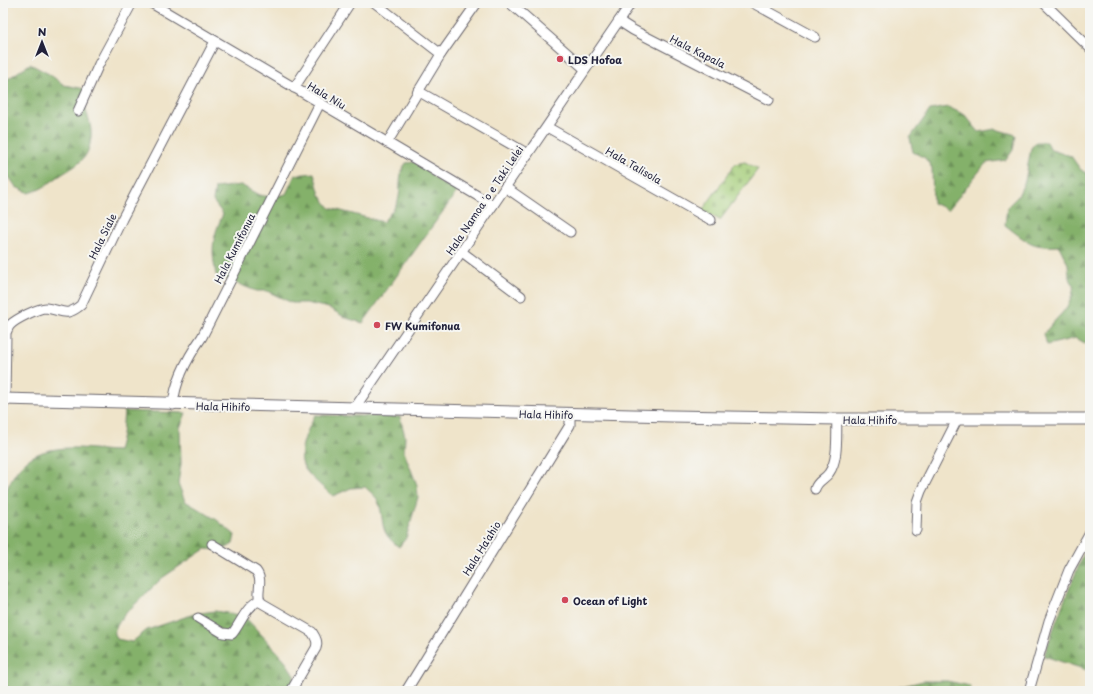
<svg xmlns="http://www.w3.org/2000/svg" width="1093" height="694" font-family="'Playpen Sans',sans-serif">
<style>
.forest{fill:url(#forest-firs);stroke:#536a52}
.cemetery{fill:url(#cemetery-stones);stroke:#64785a}
.lines{fill:none;stroke-linecap:round;stroke-linejoin:round}
.minor-casing{stroke:#6a666d;stroke-width:11}
.major-casing{stroke:#6a666d;stroke-width:13}
.minor{stroke:#fff;stroke-width:9}
.major{stroke:#fff;stroke-width:11}
.poi-dot{fill:#d1495b;stroke:#f6f6f2;stroke-width:1.5}
.labels{text-anchor:middle;dominant-baseline:central;stroke-width:4;stroke-linejoin:round;paint-order:stroke}
.street-label{font-size:10px;fill:#22223b;stroke:#f6f6f2}
.poi-label{font-size:10px;font-weight:bold;fill:#22223b;stroke:#f6f6f2;text-anchor:start}
</style>
<defs>
<pattern id="forest-firs" width="22" height="20" patternUnits="userSpaceOnUse"><rect width="22" height="20" fill="#84b16a"/><path d="M5 1l3.5 6h-7zM16 11l3.5 6h-7z" fill="#6c9058"/></pattern>
<pattern id="cemetery-stones" width="16" height="16" patternUnits="userSpaceOnUse"><rect width="16" height="16" fill="#a6ce7a"/><path d="M2 7V4a2 2 0 0 1 4 0v3zM10 15v-3a2 2 0 0 1 4 0v3z" fill="#8fb16a"/></pattern>
</defs>
<rect width="100%" height="100%" fill="#f6f6f2"/>
<filter id="ink" filterUnits="userSpaceOnUse"><feTurbulence type="fractalNoise" baseFrequency=".025" numOctaves="2"/><feDisplacementMap in="SourceGraphic" scale="8" xChannelSelector="R" yChannelSelector="G"/><feConvolveMatrix kernelMatrix="1 2 1 2 8 2 1 2 1" color-interpolation-filters="sRGB"/></filter>
<filter id="wash" filterUnits="userSpaceOnUse"><feTurbulence type="fractalNoise" baseFrequency=".012" numOctaves="4" result="noise"/><feDisplacementMap in="SourceGraphic" scale="16" xChannelSelector="R" yChannelSelector="G"/><feGaussianBlur stdDeviation="0.9" result="paint"/><feColorMatrix in="noise" values="0 0 0 0 0 0 0 0 0 0 0 0 0 0 0 0 0 1.4 0 .05"/><feComposite in="paint" operator="in"/></filter>
<g filter="url(#wash)">
<rect width="100%" height="100%" fill="#efe4ca"/>
<g class="forest">
<path d="M 30,64 L 49,74 L 64,85 L 85,89 C 85,95 84,102 85,107 C 88,118 92,126 91,137 C 89,163 73,166 55,179 C 44,187 42,189 29,193 L 16,187 L 3,168 L 3,82 Z"/>
<path d="M 948,107 L 965,115 L 979,132 L 995,129 L 1016,135 L 1013,150 L 1006,160 L 986,163 L 948,210 L 933,203 L 932,168 L 925,158 L 913,152 L 910,138 L 930,110 Z"/>
<path d="M 1036,142 L 1047,142 L 1051,150 L 1071,156 L 1080,169 L 1090,176 L 1090,346 L 1076,338 L 1047,345 L 1044,334 C 1058,314 1071,311 1074,285 L 1069,278 L 1068,264 L 1059,246 C 1031,248 1026,241 1005,225 L 1007,207 L 1018,196 L 1025,181 L 1031,148 Z"/>
<path d="M 414,162 C 426,167 427,172 436,179 C 443,185 451,187 459,189 L 363,323 L 346,318 L 329,308 L 306,303 L 292,303 L 267,291 L 256,291 L 216,275 C 211,249 212,238 223,214 L 213,201 L 215,188 L 241,185 L 259,195 L 271,197 L 286,194 L 295,175 L 314,173 L 320,195 L 330,208 L 383,222 C 389,214 397,207 399,197 C 401,184 398,174 406,163 Z"/>
<path d="M 124,411 L 186,413 L 180,428 L 181,464 L 178,483 L 185,501 L 217,520 L 235,535 L 233,544 L 223,550 L 205,549 L 162,578 L 122,617 L 114,631 L 117,639 L 132,642 L 147,630 L 194,614 L 215,611 L 244,616 L 284,659 L 294,675 L 293,691 L 3,691 L 3,501 C 15,460 36,447 78,448 C 91,448 104,451 118,451 L 122,435 Z"/>
<path d="M 315,415 L 400,417 L 405,436 L 404,452 L 417,485 L 418,497 L 406,538 L 399,547 C 377,531 386,522 378,501 C 376,496 369,491 365,487 L 351,488 L 333,496 C 324,488 312,479 305,469 C 295,454 308,429 315,415 Z"/>
<path d="M 1090,550 L 1090,671 L 1044,656 C 1056,620 1070,586 1085,551 Z"/>
<path d="M 923,681 L 947,681 L 970,686 L 971,691 L 898,691 L 899,687 Z"/>
</g>
<path class="cemetery" d="M 745,162 L 758,169 L 720,220 L 702,211 L 735,164 Z"/>
</g>
<g filter="url(#ink)">
<g class="lines">
<g class="minor-casing">
<g id="minor">
<path d="M 151,3 L 493,205"/>
<path d="M 375,3 L 441,54 L 387,143"/>
<path d="M 510,3 L 585,69"/>
<path d="M 753,3 L 815,37"/>
<path d="M 1044,3 L 1090,48"/>
<path d="M 619,21 L 633,30 L 769,100"/>
<path d="M 441,54 L 477,3"/>
<path d="M 294,88 L 350,3"/>
<path d="M 418,91 L 528,154"/>
<path d="M 78,111 L 99,64 L 132,3"/>
<path d="M 547,127 L 711,220"/>
<path d="M 505,187 L 570,232"/>
<path d="M 462,252 L 521,296"/>
<path d="M 5,399 L 6,333 C 7,331 8,327 10,325 C 16,319 38,308 46,308 C 63,310 65,318 81,305 L 122,219 L 215,41"/>
<path d="M 173,405 C 175,380 188,357 202,337 L 320,103"/>
<path d="M 354,409 L 631,3"/>
<path d="M 815,489 C 817,481 825,479 829,473 C 839,459 836,435 837,419"/>
<path d="M 916,530 L 917,502 L 921,491 L 957,420"/>
<path d="M 212,544 L 256,571 C 264,581 256,591 260,602 L 312,632 C 316,638 318,642 316,648 L 291,691"/>
<path d="M 198,618 L 223,633 L 232,634 C 241,623 246,606 260,600"/>
<path d="M 406,691 L 570,425 L 570,414"/>
<path d="M 1029,691 L 1049,621 L 1069,570 L 1090,532"/>
</g>
</g>
<g class="major-casing">
<path id="major" d="M 3,399 L 672,416 L 837,419 L 1090,419"/>
</g>
<use href="#minor" class="minor"/>
<use href="#major" class="major"/>
</g>
</g>
<g class="poi-dot">
<circle cx="560" cy="59" r="4"/>
<circle cx="377" cy="325" r="4"/>
<circle cx="565" cy="600" r="4"/>
</g>
<g class="labels">
<g class="street-label">
<text transform="translate(698 51) rotate(27)">Hala Kapala</text>
<text transform="translate(327 95) rotate(31)">Hala Niu</text>
<text transform="translate(634 165) rotate(30)">Hala Talisola</text>
<text transform="translate(484 200) rotate(-56)">Hala Namoa 'o e Taki Lelei</text>
<text transform="translate(102 236) rotate(-64)">Hala Siale</text>
<text transform="translate(234 248) rotate(-63)">Hala Kumifonua</text>
<text transform="translate(223 406) rotate(1)">Hala Hihifo</text>
<text transform="translate(546 414) rotate(1)">Hala Hihifo</text>
<text x="870" y="419">Hala Hihifo</text>
<text transform="translate(481 548) rotate(-58)">Hala Ha'ahio</text>
</g>
<g class="poi-label">
<text x="568" y="59">LDS Hofoa</text>
<text x="385" y="325">FW Kumifonua</text>
<text x="573" y="600">Ocean of Light</text>
</g>
</g>
<rect width="1093" height="694" fill="none" stroke="#f6f6f2" stroke-width="16"/>
<g transform="translate(42 42)" stroke="#f6f6f2" stroke-width="3" paint-order="stroke">
<path d="M0-3L7 15L0 10L-7 15Z" fill="#22223b"/>
<text y="-6" font-size="11" font-weight="bold" text-anchor="middle" fill="#22223b">N</text>
</g>
</svg>
